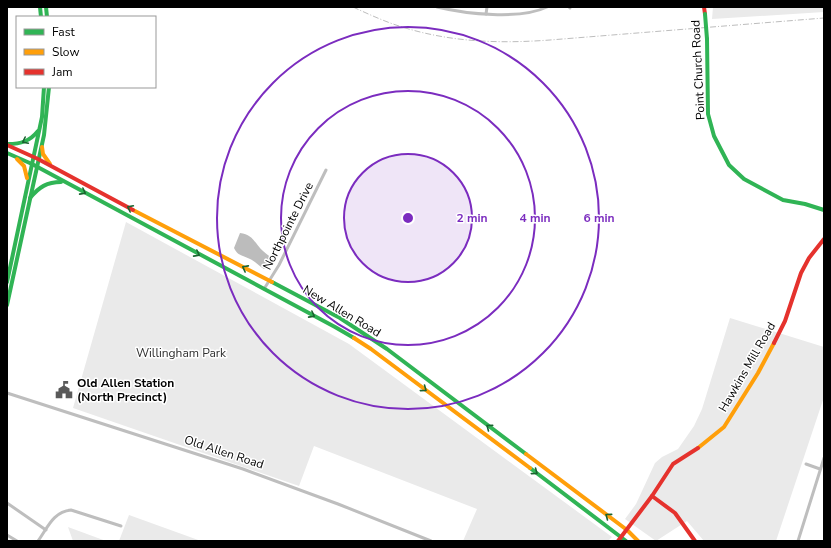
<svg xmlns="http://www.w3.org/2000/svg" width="831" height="548" font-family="'Nunito Sans',sans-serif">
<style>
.green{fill:#eaeaea}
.water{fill:#bcbcbc}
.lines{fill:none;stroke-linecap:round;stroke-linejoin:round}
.street{stroke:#bebebe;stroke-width:3}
.fast{stroke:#30b455;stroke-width:4}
.slow{stroke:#ff9f0a;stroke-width:4}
.jam{stroke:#e5322d;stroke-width:4}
.rail{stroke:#bdbdbd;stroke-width:1;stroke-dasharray:6 2 1 2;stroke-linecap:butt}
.fast-bridge{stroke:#30b455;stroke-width:4}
.oneway{stroke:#1a632f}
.ring{fill:none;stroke:#7b2cbf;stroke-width:2}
.labels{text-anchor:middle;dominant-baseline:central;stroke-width:3;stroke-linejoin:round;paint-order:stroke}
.street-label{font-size:12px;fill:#000;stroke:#fff}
.park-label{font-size:12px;fill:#303030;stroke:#fff}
.poi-label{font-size:12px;font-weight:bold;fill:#000;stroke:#fff;text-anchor:start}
.centre{fill:#7b2cbf;stroke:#fff;stroke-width:2}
.ring-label{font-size:12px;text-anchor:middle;font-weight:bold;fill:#7b2cbf;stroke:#fff;stroke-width:3;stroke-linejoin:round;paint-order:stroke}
</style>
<rect width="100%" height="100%" fill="#fff"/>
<g class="green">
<path d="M 713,7 L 824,7 L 824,12 L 712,19 Z"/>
<path d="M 126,222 L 349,344 L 612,537 L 608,541 L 463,541 L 477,509 L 314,446 L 299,486 L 73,408 Z"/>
<path d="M 730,318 L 824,347 L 824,397 L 776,541 L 704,541 L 687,521 L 656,541 L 625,519 L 636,504 L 655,463 L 662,457 L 678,449 L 694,426 L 702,409 Z"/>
<path d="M 129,515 L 201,541 L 119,541 Z"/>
<path d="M 68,527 L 106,541 L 73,541 Z"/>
</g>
<path class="water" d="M 240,233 C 253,234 255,244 263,251 C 266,254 270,256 273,260 L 268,269 L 264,269 C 259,266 255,261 250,259 C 242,255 238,256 234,248 Z"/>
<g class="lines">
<g class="street">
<path d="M 437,7 C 466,14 520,20 547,7"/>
<path d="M 569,7 L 570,8"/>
<path d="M 486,14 L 487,7"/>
<path d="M 264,289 L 279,265 L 326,170"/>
<path d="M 7,393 L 243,469 L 338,504 L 431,541"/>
<path d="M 806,464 L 820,469"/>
<path d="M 7,503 L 46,530"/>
<path d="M 7,535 L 17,541"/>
<path d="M 38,541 C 48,527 53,512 71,510 L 121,526"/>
<path d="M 798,541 L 824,458"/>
</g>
<g class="fast">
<path d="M 40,7 L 41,17"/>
<path d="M 46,7 L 47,17"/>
<path d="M 707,39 L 708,114 L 714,136 L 729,165 L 744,179 L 783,200 L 805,204 L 824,210"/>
<path d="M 8,144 C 21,144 30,141 38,131"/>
<path d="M 7,153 L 32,164 L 335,327 L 354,338"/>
<path d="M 30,198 C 39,187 47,182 61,182"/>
<path d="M 7,282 L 42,117 L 44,87"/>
<path d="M 272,282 L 340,318 L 387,349 L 526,454"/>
<path d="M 7,305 L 44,135 L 49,87"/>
<path d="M 530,468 L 626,541"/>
</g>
<g class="slow">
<path d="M 42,147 L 43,154 L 50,164"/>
<path d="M 17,159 L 24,166 L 27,178"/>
<path d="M 133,210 L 272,282"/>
<path d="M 354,338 L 371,349 L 530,468"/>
<path d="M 698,448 L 724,427 L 758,373 L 774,343"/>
<path d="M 526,454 L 627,530 L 638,541"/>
</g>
<g class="jam">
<path d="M 704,7 L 705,14"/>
<path d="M 7,145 L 38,159 L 133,210"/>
<path d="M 774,343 L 785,321 L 801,273 L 809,258 L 824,239"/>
<path d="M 652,496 L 675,513 L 695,541"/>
<path d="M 618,541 L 652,496 L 673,464 L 698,448"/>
</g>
<path class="rail" d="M 353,7 C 366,13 379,19 393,24 C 445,42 496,44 550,40 L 824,18"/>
<path class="fast-bridge" d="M 705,14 L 707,39"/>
</g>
<defs><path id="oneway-chevron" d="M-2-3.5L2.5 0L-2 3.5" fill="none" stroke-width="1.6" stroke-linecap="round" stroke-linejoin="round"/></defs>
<g class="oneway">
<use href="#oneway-chevron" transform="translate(25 141) rotate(153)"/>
<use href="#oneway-chevron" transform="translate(83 192) rotate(28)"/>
<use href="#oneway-chevron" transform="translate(130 208) rotate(-153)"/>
<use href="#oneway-chevron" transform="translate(197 254) rotate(28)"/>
<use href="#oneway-chevron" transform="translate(245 268) rotate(-152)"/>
<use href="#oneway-chevron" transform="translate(312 315) rotate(28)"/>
<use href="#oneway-chevron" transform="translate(424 389) rotate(37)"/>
<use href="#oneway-chevron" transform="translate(489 427) rotate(-143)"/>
<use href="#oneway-chevron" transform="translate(535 472) rotate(37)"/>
<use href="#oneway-chevron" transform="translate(608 516) rotate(-143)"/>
</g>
<circle cx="408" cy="218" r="64" fill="#7b2cbf" fill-opacity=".12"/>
<g class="ring">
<circle cx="408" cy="218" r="64"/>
<circle cx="408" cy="218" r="127"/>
<circle cx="408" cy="218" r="191"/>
</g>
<defs>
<g id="civic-bare" transform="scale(1.38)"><path d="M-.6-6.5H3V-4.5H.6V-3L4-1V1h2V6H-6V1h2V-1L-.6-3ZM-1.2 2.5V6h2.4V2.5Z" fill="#595959" stroke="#fff" stroke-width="2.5" paint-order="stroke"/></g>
</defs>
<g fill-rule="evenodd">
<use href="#civic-bare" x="64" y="390"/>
</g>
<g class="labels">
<g class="street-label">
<text transform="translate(698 70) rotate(-93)">Point Church Road</text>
<text transform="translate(288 226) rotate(-63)">Northpointe Drive</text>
<text transform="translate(342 311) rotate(31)">New Allen Road</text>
<text transform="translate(747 367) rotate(-60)">Hawkins Mill Road</text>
<text transform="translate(224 452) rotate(18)">Old Allen Road</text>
</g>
<g class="park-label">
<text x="181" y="353">Willingham Park</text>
</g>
<g class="poi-label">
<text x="77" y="383">Old Allen Station<tspan x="77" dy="14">(North Precinct)</tspan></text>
</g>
</g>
<circle cx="408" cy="218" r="6" class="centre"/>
<g class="ring-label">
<text x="472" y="222">2 min</text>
<text x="535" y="222">4 min</text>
<text x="599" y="222">6 min</text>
</g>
<rect width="831" height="548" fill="none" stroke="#000000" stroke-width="16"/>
<rect x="16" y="16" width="140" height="72" fill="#ffffff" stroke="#999999"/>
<rect x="24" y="29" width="20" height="6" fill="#30b455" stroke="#999999"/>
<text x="52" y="36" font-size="12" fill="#000000">Fast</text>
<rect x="24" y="49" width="20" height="6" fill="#ff9f0a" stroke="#999999"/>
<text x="52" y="56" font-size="12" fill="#000000">Slow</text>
<rect x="24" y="69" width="20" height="6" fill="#e5322d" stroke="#999999"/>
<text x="52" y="76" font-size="12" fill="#000000">Jam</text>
</svg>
